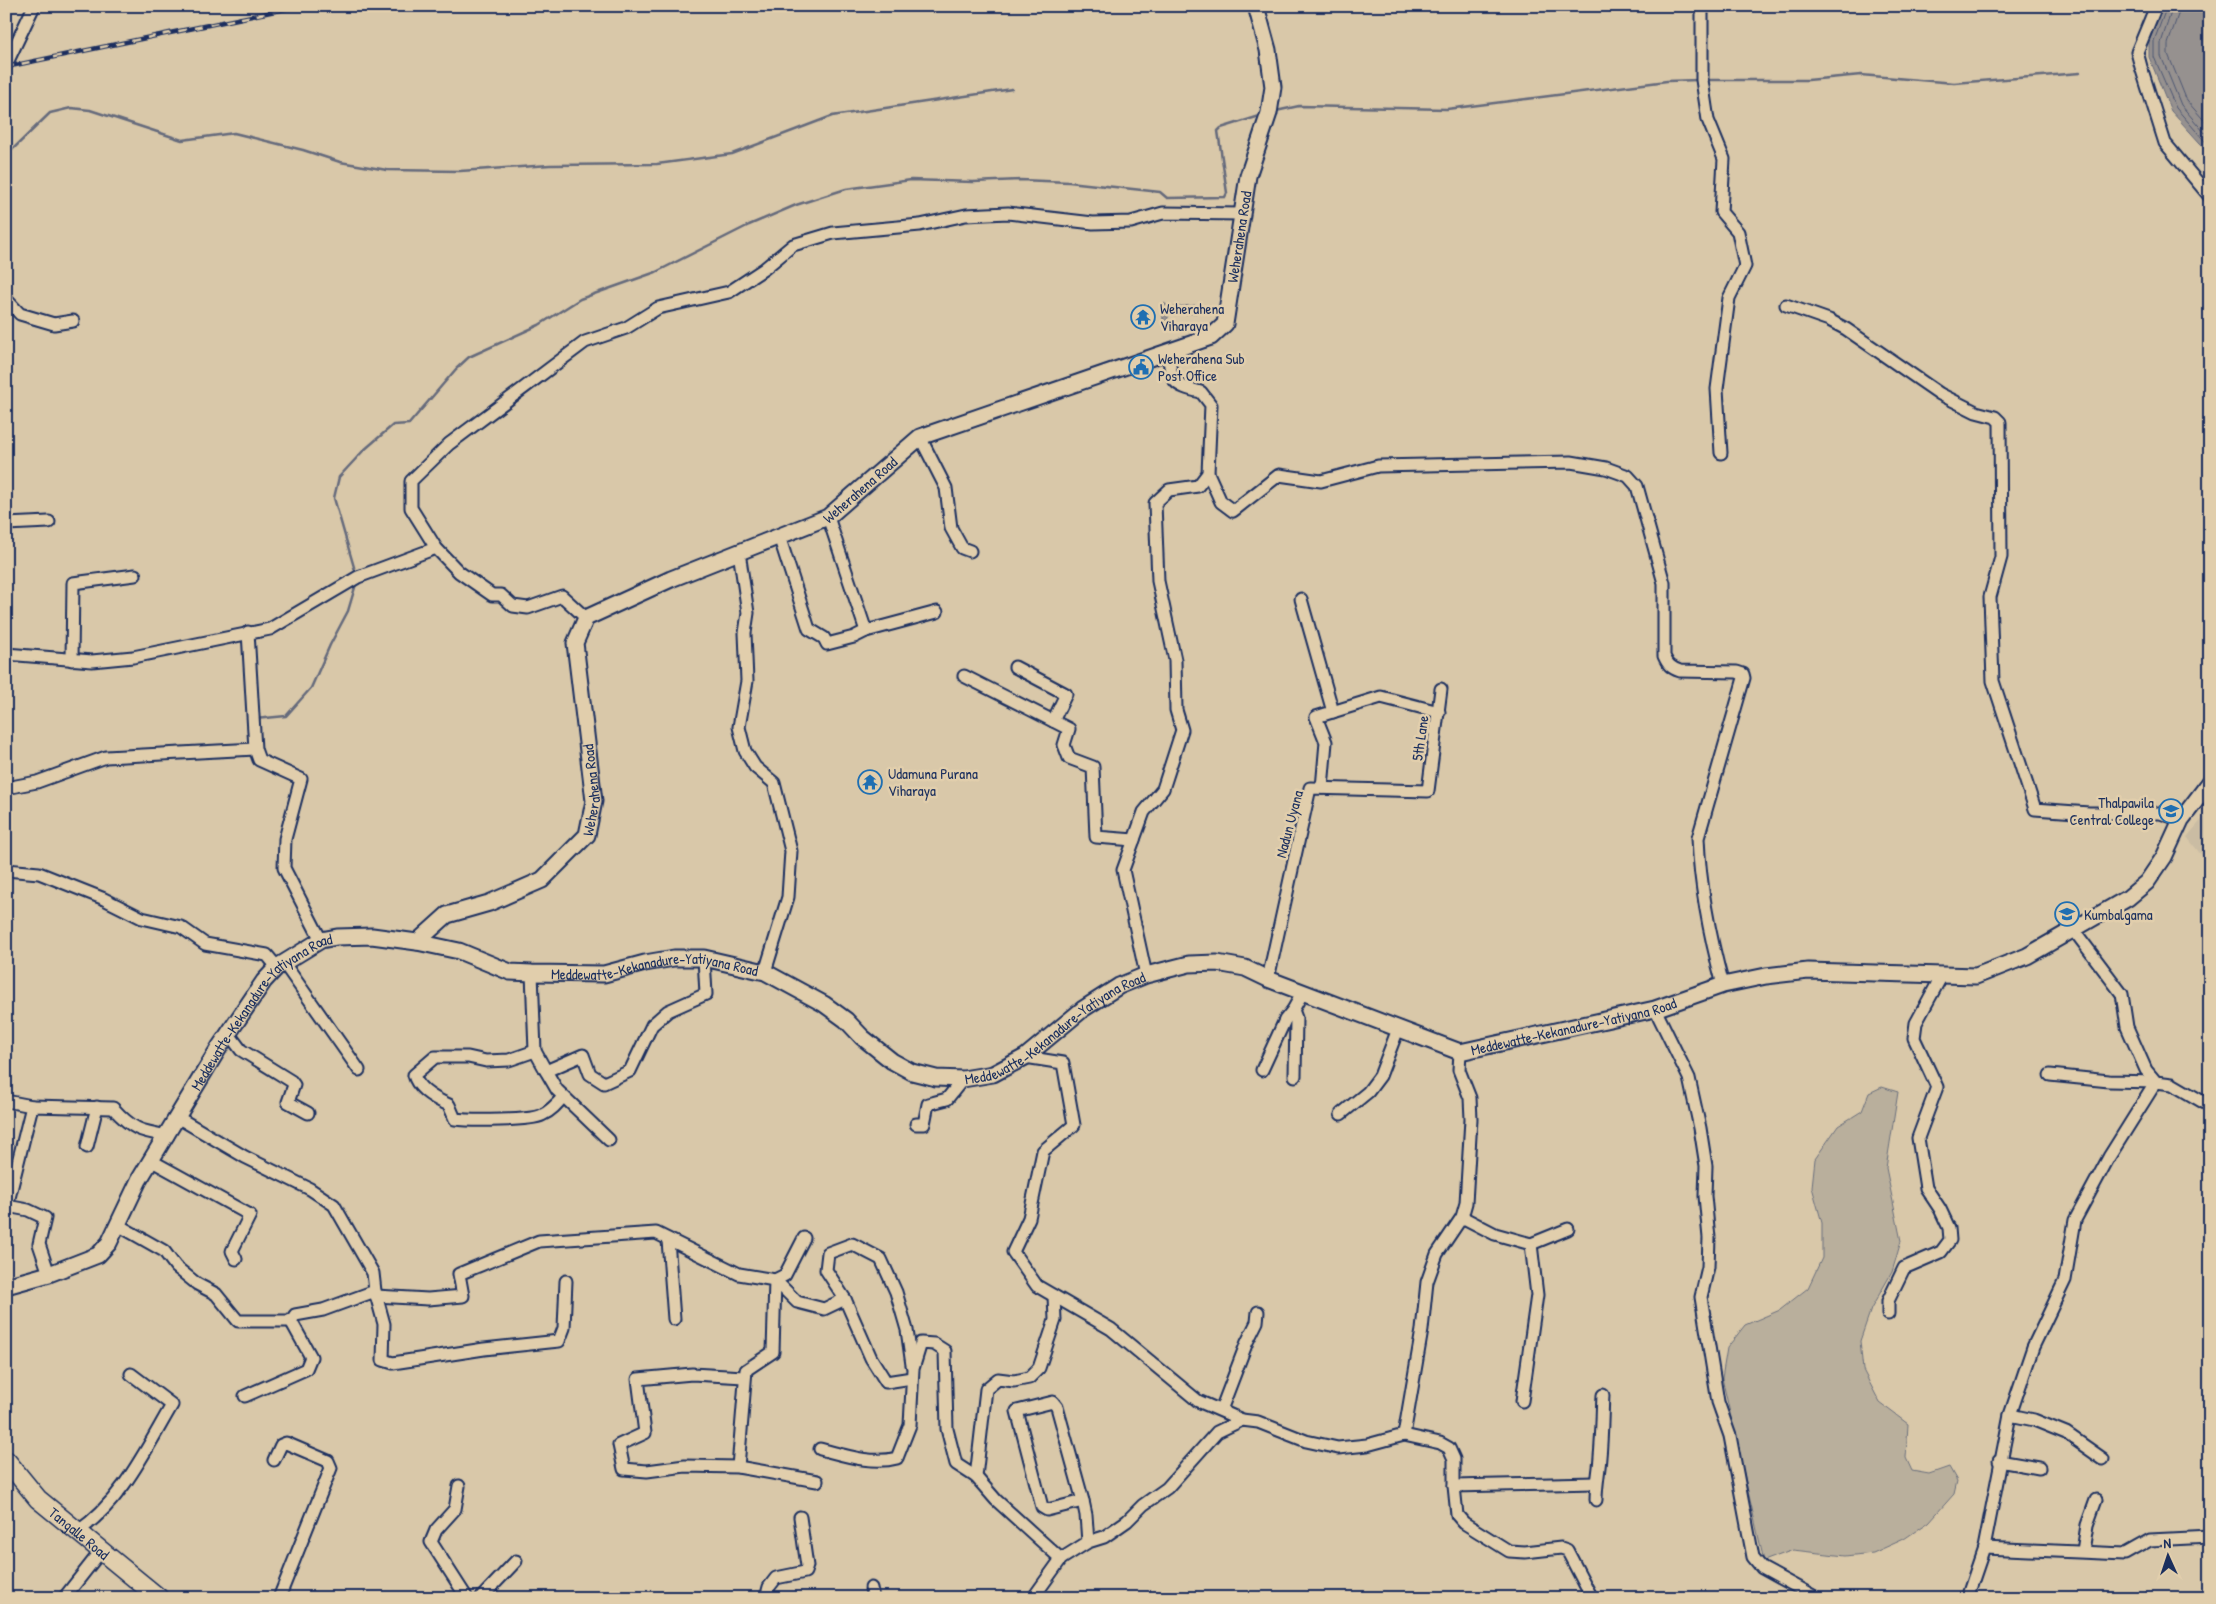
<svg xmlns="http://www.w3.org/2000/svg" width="2216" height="1604" font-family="'Patrick Hand',sans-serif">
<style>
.built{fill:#cabca3}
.green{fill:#b9af9c;stroke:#6a6f7d}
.water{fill:#96918f;stroke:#656a7b}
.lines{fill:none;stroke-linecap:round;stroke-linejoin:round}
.shore{stroke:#4c5672;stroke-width:1}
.stream{stroke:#656a7b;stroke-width:2.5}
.minor-casing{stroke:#1b2f5e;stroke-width:15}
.major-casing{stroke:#1b2f5e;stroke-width:19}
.highway-casing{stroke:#1b2f5e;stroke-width:21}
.minor{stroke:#e1ceac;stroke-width:11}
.major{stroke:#e1ceac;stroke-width:15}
.highway{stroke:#e1ceac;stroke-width:18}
.rail-casing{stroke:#1b2f5e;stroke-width:4.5}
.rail{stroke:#e1ceac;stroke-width:2.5;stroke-dasharray:8;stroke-linecap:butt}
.labels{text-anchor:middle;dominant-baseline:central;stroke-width:5;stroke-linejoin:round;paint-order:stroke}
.street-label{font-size:15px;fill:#1b2f5e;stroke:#e1ceac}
.poi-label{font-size:15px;fill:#1b2f5e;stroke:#e1ceac;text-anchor:start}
</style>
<rect width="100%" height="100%" fill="#d9c8a9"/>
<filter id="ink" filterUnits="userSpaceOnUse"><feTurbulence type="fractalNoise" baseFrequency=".02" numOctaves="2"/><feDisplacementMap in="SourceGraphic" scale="10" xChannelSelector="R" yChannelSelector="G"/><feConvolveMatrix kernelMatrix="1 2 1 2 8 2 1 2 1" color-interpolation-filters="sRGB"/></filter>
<g filter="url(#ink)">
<path class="built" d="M 2210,810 L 2210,866 L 2187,837 Z"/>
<path class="green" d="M 1882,1087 L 1898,1092 L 1886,1168 L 1901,1241 L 1892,1272 L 1871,1309 L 1860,1341 L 1863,1370 L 1880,1403 L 1908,1424 L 1906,1458 L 1912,1471 L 1929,1474 L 1949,1467 L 1957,1481 L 1954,1494 L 1929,1522 L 1904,1539 L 1873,1553 L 1845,1556 L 1793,1550 L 1764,1561 L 1722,1378 L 1727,1348 L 1745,1325 L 1780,1310 L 1808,1288 L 1822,1258 L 1822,1223 L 1812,1187 L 1815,1159 L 1838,1126 L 1862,1111 L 1869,1093 Z"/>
<g class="water">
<path d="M 2163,6 L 2210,6 L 2210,154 L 2171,111 L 2149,57 L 2149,41 Z"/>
<path d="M 1164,303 L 1168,306 L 1168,320 L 1166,322 L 1163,320 L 1162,306 Z"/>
<path d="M 1196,305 L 1197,313 L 1175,315 L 1174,307 Z"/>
</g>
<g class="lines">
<g class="shore">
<path d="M 2167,6 L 2154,41 L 2154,57 L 2176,108 L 2210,147"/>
<path d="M 2173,6 L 2161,43 L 2161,56 L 2181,105 L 2210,139"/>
<path d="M 2181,6 L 2168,44 L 2168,54 L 2187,101 L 2210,127"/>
</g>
<g class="stream">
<path d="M 1706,80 L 1808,80 L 1861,75 L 1954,83 L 2080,73"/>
<path d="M 1276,111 L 1299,106 L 1447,109 L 1667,81 L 1698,80"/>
<path d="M 6,150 L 14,148 L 50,113 L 71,108 L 90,110 L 182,140 L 234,133 L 303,150 L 340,162 L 387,170 L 460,171 L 550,165 L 657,164 L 732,154 L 832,116 L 1012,89"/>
<path d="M 356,574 L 334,498 L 339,477 L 363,451 L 393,425 L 409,424 L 456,369 L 469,357 L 539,325 L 580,299 L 656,272 L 749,225 L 796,205 L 846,189 L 911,180 L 973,182 L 1020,180 L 1069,182 L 1160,192 L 1167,198 L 1225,197 L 1227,193 L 1218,131 L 1221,128 L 1263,115"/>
<path d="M 255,719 L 286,716 L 311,688 L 330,645 L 348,611 L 356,584"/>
</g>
<g class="minor-casing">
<g id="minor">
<path d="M 1702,6 L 1702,80 L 1708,120 L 1724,159 L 1721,212 L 1738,232 L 1745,266 L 1729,298 L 1717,389 L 1721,453"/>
<path d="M 2156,6 L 2137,52 L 2141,67 L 2165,143 L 2210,197"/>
<path d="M 6,65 L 34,6"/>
<path d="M 6,299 L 20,314 L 54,324 L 73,321"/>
<path d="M 1786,305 L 1829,320 L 1846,329 L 1940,394 L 1976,412 L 1995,417 L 2000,422 L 2001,557 L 1990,597 L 1993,681 L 2035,809 L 2089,813 L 2160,813 L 2181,820"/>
<path d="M 920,437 L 946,488 L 951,528 L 962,548 L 970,551"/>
<path d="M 1208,473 L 1221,502 L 1233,511 L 1279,475 L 1321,481 L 1378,466 L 1571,462 L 1606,468 L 1628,476 L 1637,486 L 1664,583 L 1664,656 C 1668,665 1671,668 1680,671 L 1737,672 L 1743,674 L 1744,678 L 1698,838 C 1700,888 1710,937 1723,985"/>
<path d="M 828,517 L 866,631"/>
<path d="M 6,524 L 49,522"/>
<path d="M 779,536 L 809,629 L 824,638 L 827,644 L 854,637 L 866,631 L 937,612"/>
<path d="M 739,552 L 748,613 L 745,633 L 747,681 L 739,727 L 745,751 L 755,767 L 774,783 L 791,851 L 788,897 L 765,972"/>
<path d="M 1301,599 L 1333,712"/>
<path d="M 586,618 L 562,596 L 528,608 L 513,606 L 501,595 L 492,595 L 459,572 L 436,548 L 411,508 L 411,481 L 449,444 L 585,342 L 626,328 L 658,308 L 729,292 L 764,269 L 793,245 L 833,233 L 920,225 L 966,215 L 1008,213 L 1093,223 L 1131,222 L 1163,213 L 1242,214"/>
<path d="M 248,632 L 255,749 L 259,760 L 301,779 L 285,839 L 284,868 L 321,940"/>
<path d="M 6,654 L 92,661 L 133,657 L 270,629 L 358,577 L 436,548"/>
<path d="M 72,660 L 73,583 L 135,575"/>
<path d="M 1015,667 L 1066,694 L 1053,721"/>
<path d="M 964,676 L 1069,729 L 1064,745 L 1069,758 L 1093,767 L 1096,837 L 1134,840"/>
<path d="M 6,788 L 37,782 L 106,757 L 255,749"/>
<path d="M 1322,788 L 1326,742 L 1316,717 L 1381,697 L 1439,712"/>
<path d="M 6,870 L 39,873 L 102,898 L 142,918 L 181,927 L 205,944 L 267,955 L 277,967"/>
<path d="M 2073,929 L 2122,994 L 2127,1027 L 2146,1070 L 2156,1082 L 2172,1084 L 2210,1106"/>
<path d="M 283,962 L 359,1070"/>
<path d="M 532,973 L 535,1051 L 546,1071 L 583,1055 L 590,1074 L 604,1083 L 630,1071 L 652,1025 L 668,1011 L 706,994 L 704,958"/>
<path d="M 1146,975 L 1123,870 L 1144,812 L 1163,789 L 1182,730 L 1176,710 L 1175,660 L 1158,581 L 1155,503 L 1169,490 L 1198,486 L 1208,473 L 1211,405 L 1201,392 C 1170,385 1172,381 1168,352"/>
<path d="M 1268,979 L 1310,788 L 1428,791 L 1441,689"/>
<path d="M 1655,1009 L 1689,1078 L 1700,1128 L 1706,1166 L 1705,1196 L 1709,1238 L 1708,1267 L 1701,1297 L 1718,1402 L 1730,1436 L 1753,1557 L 1762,1568 L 1817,1598"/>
<path d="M 229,1034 L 241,1050 L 291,1081 L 294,1085 L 288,1102 L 308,1113"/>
<path d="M 535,1051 L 509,1060 L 486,1061 L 468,1057 L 435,1057 L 414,1075 C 418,1090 435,1099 449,1105 L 455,1119 C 470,1121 531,1121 542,1115 C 551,1111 557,1104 563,1097"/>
<path d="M 1025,1057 L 1063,1063 L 1074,1125 L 1043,1151 L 1029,1218 L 1013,1252 L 1037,1286 L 1111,1329 L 1198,1401 L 1242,1420"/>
<path d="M 1262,1070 L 1285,1020 L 1293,1010"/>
<path d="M 546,1071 L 557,1090 L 609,1140"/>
<path d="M 2050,1075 L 2109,1081 L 2156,1082"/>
<path d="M 1295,1076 L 1296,1018 L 1293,1010 L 1303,992"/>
<path d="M 6,1101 L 32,1106"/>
<path d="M 1341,1114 L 1368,1092 L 1380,1076 L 1398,1029"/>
<path d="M 177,1117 L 245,1157 L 310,1189 L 334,1205 L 373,1273 L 375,1291 L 323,1310 L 295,1315 L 291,1321 L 311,1357 L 306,1369 L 245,1396"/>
<path d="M 916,1124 L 924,1124 L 928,1104 L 947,1099 L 963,1079"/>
<path d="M 87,1147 L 97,1107"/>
<path d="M 152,1161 L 250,1215 L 232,1251 L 236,1259"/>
<path d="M 1462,1217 L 1495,1234 L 1531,1244 L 1537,1295 L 1522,1401"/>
<path d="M 118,1225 L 164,1251 L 176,1267 L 197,1284 L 216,1294 L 238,1321 L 291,1321"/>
<path d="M 668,1240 L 674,1319"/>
<path d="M 1531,1244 L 1568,1229"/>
<path d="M 49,1274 L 39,1244 L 45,1218 L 28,1210 L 7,1206 L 32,1106 L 113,1108 C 133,1130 140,1131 168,1136"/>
<path d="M 775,1280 L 797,1302 L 824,1309 L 845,1299"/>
<path d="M 375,1291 L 384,1324 L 383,1360 L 393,1363 L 484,1349 L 559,1341 L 564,1328 L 566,1281"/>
<path d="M 376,1296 L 428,1299 L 463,1296 L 459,1274 L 539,1241 L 656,1233 L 739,1274 L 775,1280 L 785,1275 L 804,1238"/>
<path d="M 1888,1314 L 1888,1301 L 1904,1268 L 1941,1252 L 1950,1240 L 1949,1228 L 1940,1209 L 1926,1188 L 1918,1138 L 1937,1087 L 1914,1038 L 1916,1023 L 1941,977"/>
<path d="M 744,1377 L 692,1374 L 638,1379 L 645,1433 L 619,1445 L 624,1469 L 647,1471 L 685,1466 L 738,1467 L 817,1481"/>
<path d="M 912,1378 L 886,1382 L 871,1358 L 845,1299 L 826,1270 L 828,1253 L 852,1244 L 881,1259 L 896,1292 L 907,1330 L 912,1365"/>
<path d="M 1053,1402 L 1057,1407 L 1083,1501 L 1047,1510 L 1042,1507 L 1017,1411 Z"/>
<path d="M 1221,1410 L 1247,1342 L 1257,1322 L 1258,1312"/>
<path d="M 2010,1415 L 2034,1420 L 2066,1433 L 2103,1459"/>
<path d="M 1404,1435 L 1422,1330 L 1427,1282 L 1437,1254 L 1462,1217 L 1466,1203 L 1471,1119 L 1470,1098 L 1459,1070 L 1460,1052"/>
<path d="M 820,1449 C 844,1455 872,1465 897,1458 L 910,1425 L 913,1369 L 921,1343 L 934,1344 L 945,1351 L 947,1429 L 956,1464 L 976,1477 L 996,1500 L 1061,1559 L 1088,1542 L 1104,1537 L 1127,1521 L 1143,1505 L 1167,1488 L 1217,1432 L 1242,1420 L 1258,1422 L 1306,1441 L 1338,1448 L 1367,1445 L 1404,1435 L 1440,1443 L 1449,1448 L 1454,1459 L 1454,1486 L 1457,1515 L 1464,1523 L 1509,1551 L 1525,1552 L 1561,1548 L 1567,1550 L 1592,1598"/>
<path d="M 274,1460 L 281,1445 L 286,1443 L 328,1461 L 331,1468 L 279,1598"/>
<path d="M 1999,1461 L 2039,1468"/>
<path d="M 738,1467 L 746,1370 L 773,1352 L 775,1280"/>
<path d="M 976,1477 L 986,1389 L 998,1379 L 1014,1381 L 1029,1378 L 1039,1368 L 1055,1320 L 1054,1296"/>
<path d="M 459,1486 L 455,1509 L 436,1530 L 431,1542 L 467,1598"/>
<path d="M 1454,1486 L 1595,1483"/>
<path d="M 1596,1500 C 1596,1485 1599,1472 1600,1457 C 1602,1436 1602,1416 1603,1395"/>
<path d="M 1083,1501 L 1086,1515 L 1088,1542"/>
<path d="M 77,1532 C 122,1501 145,1451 172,1405 L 131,1374"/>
<path d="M 1984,1548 L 2125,1554 L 2150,1540 L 2210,1537"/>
<path d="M 2083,1551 L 2087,1525 L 2096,1500"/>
<path d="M 871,1588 L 873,1598"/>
<path d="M 64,1598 L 101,1551"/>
<path d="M 481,1598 L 516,1561"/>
<path d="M 766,1598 L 769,1587 L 776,1578 L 805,1572 L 807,1566 L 800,1517"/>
<path d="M 1033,1598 L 1061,1559"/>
<path d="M 1967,1598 L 1984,1548 L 2010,1415 L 2033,1347 L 2065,1280 L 2075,1220 L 2109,1157 L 2156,1082"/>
</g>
</g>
<g class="major-casing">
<g id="major">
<path id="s1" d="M 417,942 L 447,915 L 489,903 L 542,880 L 587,835 L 594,801 L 575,643 L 586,618 L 671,579 L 828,517 L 920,437 L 1211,337 L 1225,324 L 1248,176 L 1269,113 L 1273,87 L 1268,50 L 1256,6"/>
<path id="s2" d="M 6,1286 L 49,1274 L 98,1255 L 109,1243 L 139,1180 L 220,1046 L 264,981 L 277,967 L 321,940 L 337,937 L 372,936 L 417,942 L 459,951 L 510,972 L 532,973 L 604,974 L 645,963 L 674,958 L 704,958 L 765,972 L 824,1004 L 846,1020 L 862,1037 L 892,1061 L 912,1072 L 936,1078 L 963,1079 L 993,1074 L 1025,1057 L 1083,1009 L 1119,986 L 1146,975 L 1189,964 L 1217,963 L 1245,968 L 1268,979 L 1460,1052 L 1655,1009 L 1723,985 L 1766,976 L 1808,971 L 1976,976 L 2027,956 L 2128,898 L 2147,882 L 2164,857 L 2181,820 L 2210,782"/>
</g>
</g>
<g class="highway-casing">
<g id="highway">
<path id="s3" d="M 6,1460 L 38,1499 L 159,1598"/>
</g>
</g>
<use href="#minor" class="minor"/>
<use href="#major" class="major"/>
<use href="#highway" class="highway"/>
<g class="rail-casing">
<path id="rail" d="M 6,67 L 300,6"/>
</g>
<use href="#rail" class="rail"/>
</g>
</g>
<defs>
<g id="temple-ring" transform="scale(1.25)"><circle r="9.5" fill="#e1ceac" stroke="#1f6fb2" stroke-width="1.5"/><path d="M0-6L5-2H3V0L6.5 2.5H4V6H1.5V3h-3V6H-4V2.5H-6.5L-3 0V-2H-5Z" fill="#1f6fb2"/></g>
<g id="civic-ring" transform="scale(1.25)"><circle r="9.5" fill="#e1ceac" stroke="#1f6fb2" stroke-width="1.5"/><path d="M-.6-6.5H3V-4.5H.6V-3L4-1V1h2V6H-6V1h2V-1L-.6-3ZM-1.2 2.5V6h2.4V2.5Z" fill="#1f6fb2"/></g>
<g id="school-ring" transform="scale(1.25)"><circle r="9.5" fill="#e1ceac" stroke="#1f6fb2" stroke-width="1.5"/><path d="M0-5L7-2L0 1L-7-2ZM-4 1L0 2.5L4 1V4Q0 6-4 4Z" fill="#1f6fb2"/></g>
</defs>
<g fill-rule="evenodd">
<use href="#temple-ring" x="1143" y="317"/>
<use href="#civic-ring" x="1141" y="367"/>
<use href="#temple-ring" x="870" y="782"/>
<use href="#school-ring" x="2171" y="811"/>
<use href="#school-ring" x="2067" y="914"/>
</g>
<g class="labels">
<g class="street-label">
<text stroke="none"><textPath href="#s1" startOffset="1226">Weherahena Road</textPath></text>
<text stroke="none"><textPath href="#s1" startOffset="731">Weherahena Road</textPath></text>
<text transform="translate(1420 738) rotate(-82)">5th Lane</text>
<text stroke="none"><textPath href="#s1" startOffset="251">Weherahena Road</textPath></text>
<text transform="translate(1289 824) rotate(-75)">Nadun Uyana</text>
<text stroke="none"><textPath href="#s2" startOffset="830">Meddewatte-Kekanadure-Yatiyana Road</textPath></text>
<text stroke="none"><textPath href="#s2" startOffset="395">Meddewatte-Kekanadure-Yatiyana Road</textPath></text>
<text stroke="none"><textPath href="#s2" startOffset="1835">Meddewatte-Kekanadure-Yatiyana Road</textPath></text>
<text stroke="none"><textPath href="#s2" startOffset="1280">Meddewatte-Kekanadure-Yatiyana Road</textPath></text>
<text stroke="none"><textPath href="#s3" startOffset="104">Tangalle Road</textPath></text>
</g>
<g class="poi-label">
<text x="1160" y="308">Weherahena<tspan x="1160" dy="17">Viharaya</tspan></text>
<text x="1158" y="358">Weherahena Sub<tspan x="1158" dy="17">Post Office</tspan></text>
<text x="888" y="773">Udamuna Purana<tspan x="888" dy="17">Viharaya</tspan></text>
<text x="2154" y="802" text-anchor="end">Thalpawila<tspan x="2154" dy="17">Central College</tspan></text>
<text x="2084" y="914">Kumbalgama</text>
</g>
</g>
<rect width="2216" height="1604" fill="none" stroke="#e1ceac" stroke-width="25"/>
<rect x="12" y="12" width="2191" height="1579" fill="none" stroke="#1b2f5e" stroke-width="2" filter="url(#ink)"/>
<g transform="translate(2168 1556) rotate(357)" stroke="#e1ceac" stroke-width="4" paint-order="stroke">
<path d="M0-4L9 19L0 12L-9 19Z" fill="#1b2f5e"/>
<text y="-8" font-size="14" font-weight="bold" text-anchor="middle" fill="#1b2f5e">N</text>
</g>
</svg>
